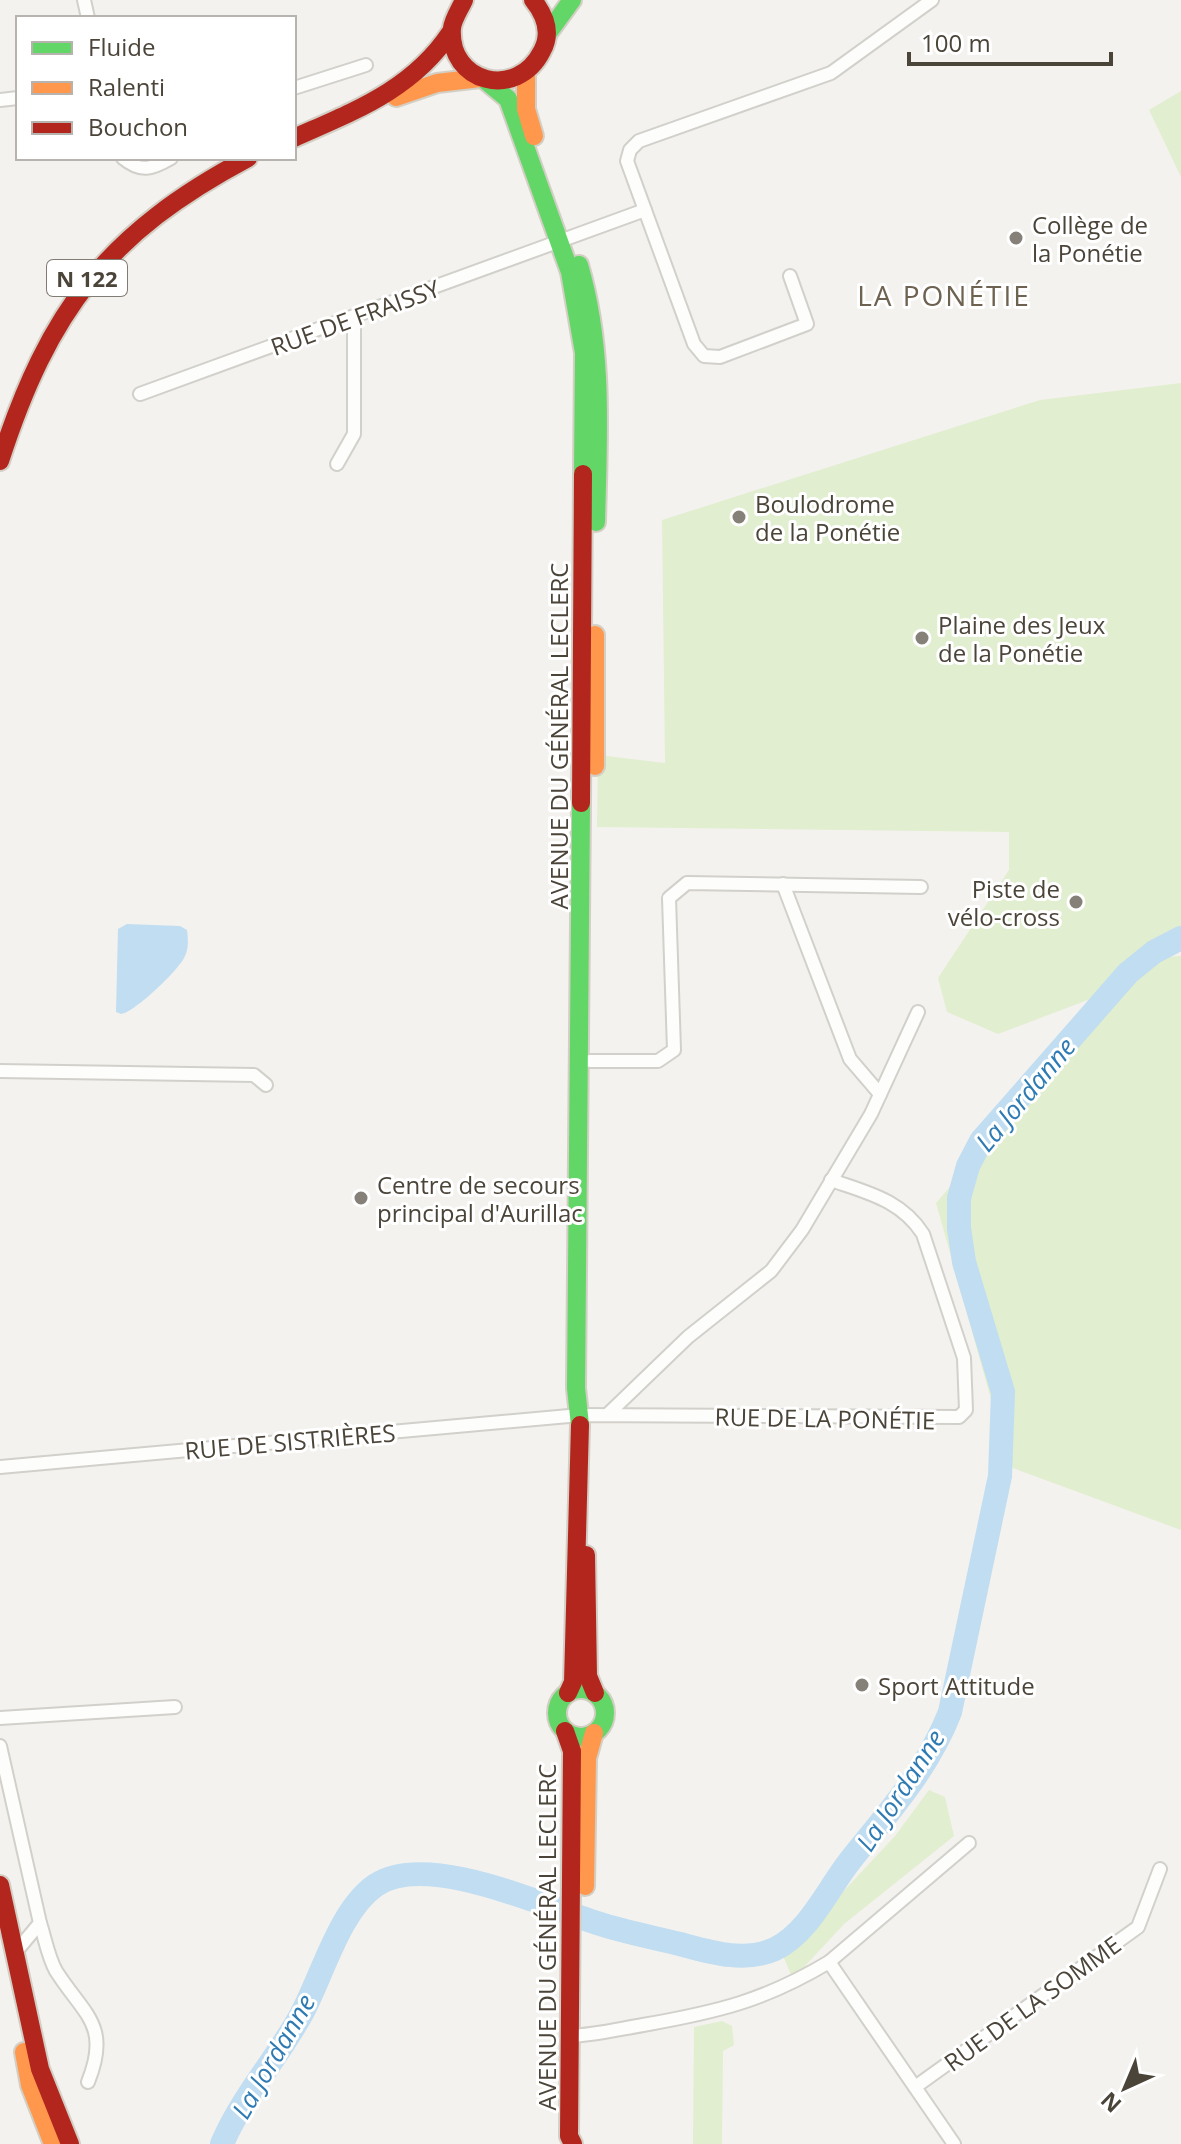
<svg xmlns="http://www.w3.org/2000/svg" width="1181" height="2144" font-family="'Open Sans',sans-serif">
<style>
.green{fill:#e1eecf}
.water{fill:#c0ddf1}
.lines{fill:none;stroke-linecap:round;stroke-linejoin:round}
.river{stroke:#c0ddf1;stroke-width:24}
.street-casing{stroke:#d2d0cb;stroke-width:16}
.fast-casing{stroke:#d3cfc5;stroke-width:22}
.slow-casing{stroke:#d3cfc5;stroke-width:22}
.jam-casing{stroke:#d3cfc5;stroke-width:22}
.street{stroke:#fdfdfc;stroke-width:12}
.fast{stroke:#63d668;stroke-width:18}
.slow{stroke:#ff974d;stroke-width:18}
.jam{stroke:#b3261e;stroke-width:18}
.poi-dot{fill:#868178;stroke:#fff;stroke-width:3}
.labels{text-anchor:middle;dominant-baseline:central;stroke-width:6;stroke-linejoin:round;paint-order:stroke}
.shield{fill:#fff;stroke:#817c74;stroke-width:2}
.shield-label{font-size:22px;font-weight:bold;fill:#4b4439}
.poi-label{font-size:24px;fill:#4b4439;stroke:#fff;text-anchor:start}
.street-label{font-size:24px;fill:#4b4439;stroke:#fff}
.water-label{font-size:26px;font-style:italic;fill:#2e7ab2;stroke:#fff}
.quarter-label{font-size:28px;letter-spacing:2px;fill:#6e6250;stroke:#fff}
</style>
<rect width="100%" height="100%" fill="#f4f2ee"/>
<g class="green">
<path d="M 1181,91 L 1181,177 L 1149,110 Z"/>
<path d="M 1181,383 L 1181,928 L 1153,940 L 1101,995 L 998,1034 L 947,1012 L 938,978 L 1009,870 L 1009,832 L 597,827 L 598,755 L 665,763 L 662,520 L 1040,400 Z"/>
<path d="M 1181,956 L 1181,1530 L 1010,1467 L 936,1203 L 1147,958 Z"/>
<path d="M 929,1790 L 945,1797 L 954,1836 L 844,1924 L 793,1979 L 783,1956 L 895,1836 Z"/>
<path d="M 722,2021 L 732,2026 L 734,2045 L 723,2051 L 722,2144 L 693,2144 L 694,2027 Z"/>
</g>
<path class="water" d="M 127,924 L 180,926 L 187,930 C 188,938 189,948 185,956 C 180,969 134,1013 121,1014 L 116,1012 L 118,929 Z"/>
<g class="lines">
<path class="river" d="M 222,2144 C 242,2097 276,2060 301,2015 C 322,1977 339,1910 376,1885 C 427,1851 544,1906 597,1923 C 624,1932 652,1937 680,1944 C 710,1952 744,1963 775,1949 C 810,1932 829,1886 853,1857 C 889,1812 929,1767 950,1712 L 1000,1476 L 1003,1392 L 964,1262 L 959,1228 L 959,1198 L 968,1166 L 981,1141 L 1128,973 L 1154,952 L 1181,938"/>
<g class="street-casing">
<g id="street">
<path d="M 84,0 L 88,18"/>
<path d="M 294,88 L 366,65"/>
<path d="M 0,100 L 18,98"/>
<path d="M 123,158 C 141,173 152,169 171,158"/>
<path d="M 790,276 L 807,324 L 720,357 L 704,356 L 694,344 L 627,161 L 630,150 L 639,141 L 831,73 L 932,0"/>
<path d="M 140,394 L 645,210"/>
<path d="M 337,464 L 354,434 L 354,317"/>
<path d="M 783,884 L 850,1059 L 880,1094"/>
<path d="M 590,1061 L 658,1061 L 674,1050 L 669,898 L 687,883 L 921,887"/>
<path d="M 0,1071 L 254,1075 L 266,1085"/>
<path d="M 607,1415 L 688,1337 L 771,1271 L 802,1230 L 871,1114 L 918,1012"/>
<path d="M 0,1467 L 580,1415 L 959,1417 L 966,1410 L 964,1358 L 923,1234 C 901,1200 868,1193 831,1180"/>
<path d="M 0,1718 L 175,1707"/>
<path d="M 0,1746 L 40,1923 L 14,1954"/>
<path d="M 40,1923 C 45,1938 48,1957 56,1971 C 84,2015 111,2025 88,2082"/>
<path d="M 829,1962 L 969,1843"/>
<path d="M 570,2036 C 595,2035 619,2029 643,2025 C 717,2012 764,2001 829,1962 L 954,2144"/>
<path d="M 915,2087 L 1138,1927 L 1160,1869"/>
</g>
</g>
<g class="fast-casing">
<g id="fast">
<path d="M 548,33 L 572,0"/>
<path d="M 485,80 L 508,99 L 570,272 L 584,353 L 583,474"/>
<path d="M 579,265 C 604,350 598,435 596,522"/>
<path d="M 580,1425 L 576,1388 L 581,803"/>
<circle cx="581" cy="1713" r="24"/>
</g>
</g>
<g class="slow-casing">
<g id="slow">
<path d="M 526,74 L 526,109 L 534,136"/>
<path d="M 396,97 L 437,83 L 480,78"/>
<path d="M 595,635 L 595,766"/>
<path d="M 585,1886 L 587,1758 L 594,1733"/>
<path d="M 24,2052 L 30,2085 L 53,2144"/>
</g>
</g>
<g class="jam-casing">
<g id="jam">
<path d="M 464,0 C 460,9 453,19 452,28 C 448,83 517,101 542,51 C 552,33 545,15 533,0"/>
<path d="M 294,138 C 354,111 412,90 450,33"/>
<path d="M 0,461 C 49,310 107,233 248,158"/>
<path d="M 581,803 L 583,474"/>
<path d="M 586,1555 L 588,1676 L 595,1693"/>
<path d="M 568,1693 L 573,1682 L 580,1425"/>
<path d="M 565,1731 L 572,1751 L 569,2136 L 573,2144"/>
<path d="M 0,1885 L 40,2069 L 70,2144"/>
</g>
</g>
<use href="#street" class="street"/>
<use href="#fast" class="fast"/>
<use href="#slow" class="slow"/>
<use href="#jam" class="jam"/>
</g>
<g class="poi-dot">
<circle cx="1016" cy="238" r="8"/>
<circle cx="739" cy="517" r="8"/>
<circle cx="922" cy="638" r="8"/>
<circle cx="1076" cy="902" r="8"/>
<circle cx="361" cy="1198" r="8"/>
<circle cx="862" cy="1685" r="8"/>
</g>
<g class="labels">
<rect class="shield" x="47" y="260" width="80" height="36" rx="6"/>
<g class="shield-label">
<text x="87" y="278">N 122</text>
</g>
<g class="poi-label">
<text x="1032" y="224">Collège de<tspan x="1032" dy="28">la Ponétie</tspan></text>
<text x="755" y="503">Boulodrome<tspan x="755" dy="28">de la Ponétie</tspan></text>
<text x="938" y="624">Plaine des Jeux<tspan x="938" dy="28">de la Ponétie</tspan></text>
<text x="1060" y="888" text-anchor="end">Piste de<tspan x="1060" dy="28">vélo-cross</tspan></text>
<text x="377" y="1184">Centre de secours<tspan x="377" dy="28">principal d'Aurillac</tspan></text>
<text x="878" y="1685">Sport Attitude</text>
</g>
<g class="street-label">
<text transform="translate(355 317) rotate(-20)">RUE DE FRAISSY</text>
<text transform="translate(558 736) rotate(-90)">AVENUE DU GÉNÉRAL LECLERC</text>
<text transform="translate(825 1418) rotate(1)">RUE DE LA PONÉTIE</text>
<text transform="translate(290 1441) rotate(-5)">RUE DE SISTRIÈRES</text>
<text transform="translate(546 1937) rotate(-90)">AVENUE DU GÉNÉRAL LECLERC</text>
<text transform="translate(1032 2003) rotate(-36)">RUE DE LA SOMME</text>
</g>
<g class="water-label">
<text transform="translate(1025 1094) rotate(-50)">La Jordanne</text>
<text transform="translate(900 1790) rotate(-57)">La Jordanne</text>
<text transform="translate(273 2056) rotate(-60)">La Jordanne</text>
</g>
<g class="quarter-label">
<text x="944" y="295">LA PONÉTIE</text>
</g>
</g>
<rect x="16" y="16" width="280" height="144" fill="#ffffff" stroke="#b7b4b0" stroke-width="2"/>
<rect x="32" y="42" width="40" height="12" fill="#63d668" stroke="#b7b4b0" stroke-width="2"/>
<text x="88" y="56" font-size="24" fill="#4b4439">Fluide</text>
<rect x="32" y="82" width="40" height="12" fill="#ff974d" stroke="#b7b4b0" stroke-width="2"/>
<text x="88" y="96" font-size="24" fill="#4b4439">Ralenti</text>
<rect x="32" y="122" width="40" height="12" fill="#b3261e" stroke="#b7b4b0" stroke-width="2"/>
<text x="88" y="136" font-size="24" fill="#4b4439">Bouchon</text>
<g transform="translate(1125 2088) rotate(224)" stroke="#ffffff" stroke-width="6" paint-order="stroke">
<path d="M0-6L14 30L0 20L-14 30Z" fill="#4b4439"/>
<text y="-12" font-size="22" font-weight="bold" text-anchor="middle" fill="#4b4439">N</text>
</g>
<path d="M909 52v12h202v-12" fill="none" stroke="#4b4439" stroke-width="4"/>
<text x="921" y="52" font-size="24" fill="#4b4439" stroke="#ffffff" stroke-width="6" paint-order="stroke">100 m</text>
</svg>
